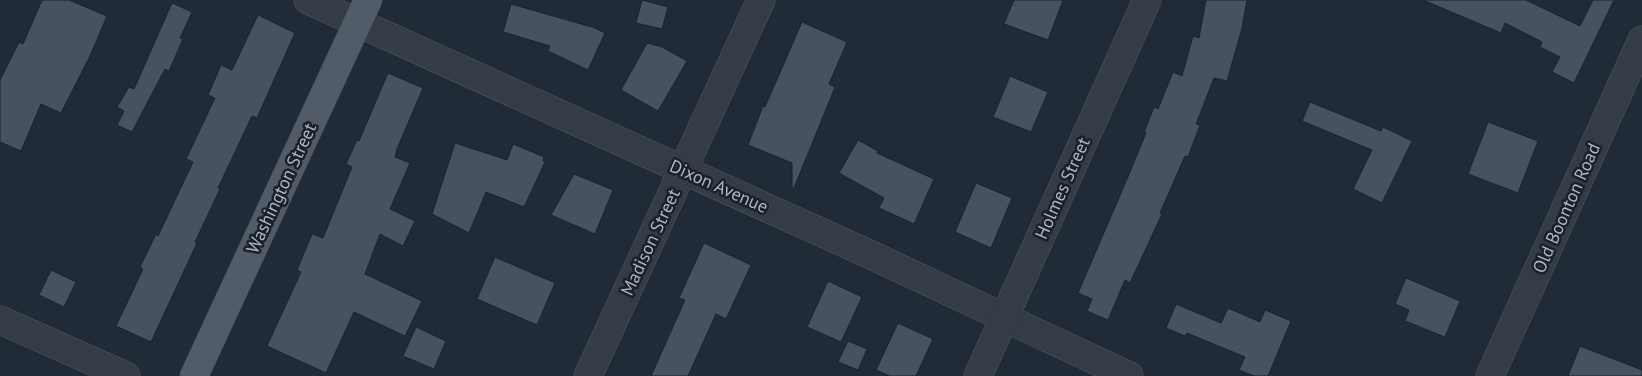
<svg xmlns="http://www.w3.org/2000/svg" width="1642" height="376" font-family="'PT Sans',sans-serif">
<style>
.building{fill:#475161;stroke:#1b232e}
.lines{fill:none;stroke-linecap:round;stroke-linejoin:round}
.minor-casing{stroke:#515a65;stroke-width:29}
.major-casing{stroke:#3d4551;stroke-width:29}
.minor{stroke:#343c47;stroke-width:28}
.major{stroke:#525b68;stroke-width:28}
.labels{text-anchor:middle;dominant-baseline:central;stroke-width:5;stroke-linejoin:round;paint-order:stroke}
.street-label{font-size:18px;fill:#aeb7c4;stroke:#1a212c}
</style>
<rect width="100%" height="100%" fill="#212a37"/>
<g class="building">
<path d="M 42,0 L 69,0 L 107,16 L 90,56 L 61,113 L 41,104 L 21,151 L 0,142 L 0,80 L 19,42 L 23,44 Z"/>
<path d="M 642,0 L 668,7 L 662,29 L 636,23 Z"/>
<path d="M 1014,0 L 1063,0 L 1048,40 L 1004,24 Z"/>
<path d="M 1206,0 L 1247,0 L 1242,28 L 1227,81 L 1214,78 L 1196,124 L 1200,125 L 1188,157 L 1185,156 L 1160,213 L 1162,214 L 1130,283 L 1125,280 L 1108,320 L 1087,311 L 1092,299 L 1078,293 L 1130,172 L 1146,133 L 1144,132 L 1154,107 L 1158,109 L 1173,72 L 1182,76 L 1193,36 L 1199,38 Z"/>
<path d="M 1423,0 L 1526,0 L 1580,26 L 1593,0 L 1614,0 L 1574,83 L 1552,72 L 1560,57 L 1540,47 L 1542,42 L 1505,23 L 1501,33 Z"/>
<path d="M 172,3 L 192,12 L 180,38 L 183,39 L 169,71 L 165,69 L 132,132 L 117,125 L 124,111 L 117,107 L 129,87 L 134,89 Z"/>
<path d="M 511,4 L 595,28 L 605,33 L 588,70 L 548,51 L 550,46 L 503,32 Z"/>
<path d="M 258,15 L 295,33 L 257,118 L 252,116 L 218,188 L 220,189 L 195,242 L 197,243 L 151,342 L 116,326 L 143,269 L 140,267 L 156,234 L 158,236 L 193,162 L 186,159 L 215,98 L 208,95 L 221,65 L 232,70 Z"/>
<path d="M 802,22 L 847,42 L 829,84 L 835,87 L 794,188 L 792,188 L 792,163 L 748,145 L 763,106 L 765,107 Z"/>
<path d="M 647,43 L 662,47 L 687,61 L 658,111 L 621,90 Z"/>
<path d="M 388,73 L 423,88 L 397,149 L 395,157 L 410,163 L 390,209 L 415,221 L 403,246 L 380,234 L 365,274 L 422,301 L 405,336 L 354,312 L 326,373 L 267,346 L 301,272 L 297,270 L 312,234 L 323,238 L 352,167 L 346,164 L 357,140 L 359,141 Z"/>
<path d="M 1010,76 L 1048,92 L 1031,132 L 993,117 Z"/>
<path d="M 1310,102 L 1381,131 L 1383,127 L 1412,141 L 1382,203 L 1353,189 L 1372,150 L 1302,121 Z"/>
<path d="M 1488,122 L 1538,141 L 1518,193 L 1468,174 Z"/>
<path d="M 858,140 L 878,151 L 877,153 L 934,179 L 914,224 L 879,208 L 884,198 L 839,173 Z"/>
<path d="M 455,143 L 507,160 L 513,144 L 544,157 L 543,161 L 545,162 L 524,207 L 486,192 L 469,233 L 432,214 Z"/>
<path d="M 574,174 L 613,190 L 595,234 L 551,215 Z"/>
<path d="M 976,183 L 1012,198 L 991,248 L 955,232 Z"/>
<path d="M 704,243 L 751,265 L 726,319 L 716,314 L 688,376 L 651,376 L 685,300 L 679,298 Z"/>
<path d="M 495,257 L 555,283 L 537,325 L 477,299 Z"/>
<path d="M 51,270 L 76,282 L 64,307 L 39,295 Z"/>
<path d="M 1406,278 L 1460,301 L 1445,337 L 1405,321 L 1409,310 L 1395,304 Z"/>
<path d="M 828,281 L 862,297 L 841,342 L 807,327 Z"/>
<path d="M 1176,304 L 1221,323 L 1228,308 L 1260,322 L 1265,310 L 1291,321 L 1268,376 L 1254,376 L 1239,370 L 1245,357 L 1187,333 L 1185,336 L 1166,328 Z"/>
<path d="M 898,323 L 933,339 L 916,376 L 890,376 L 876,370 Z"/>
<path d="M 416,327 L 446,341 L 434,369 L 403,356 Z"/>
<path d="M 848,341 L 867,349 L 858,370 L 838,362 Z"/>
<path d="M 1580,346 L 1642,370 L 1642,376 L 1568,376 Z"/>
</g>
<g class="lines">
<g class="minor-casing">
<g id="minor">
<path d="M 308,0 L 869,254 L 1129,376"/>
<path d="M 0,320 L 126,376"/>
<path d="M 588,376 L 761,0"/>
<path d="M 978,376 L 1147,0"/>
<path d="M 1490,376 L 1642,40"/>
</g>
</g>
<g class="major-casing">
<path id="major" d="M 194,376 L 368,0"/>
</g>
<use href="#minor" class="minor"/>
<use href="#major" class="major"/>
</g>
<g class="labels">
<g class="street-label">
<text transform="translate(719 186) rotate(24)">Dixon Avenue</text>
<text transform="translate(281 188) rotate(-65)">Washington Street</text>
<text transform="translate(1062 188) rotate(-66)">Holmes Street</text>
<text transform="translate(1566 208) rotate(-66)">Old Boonton Road</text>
<text transform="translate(650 242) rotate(-65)">Madison Street</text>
</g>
</g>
</svg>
